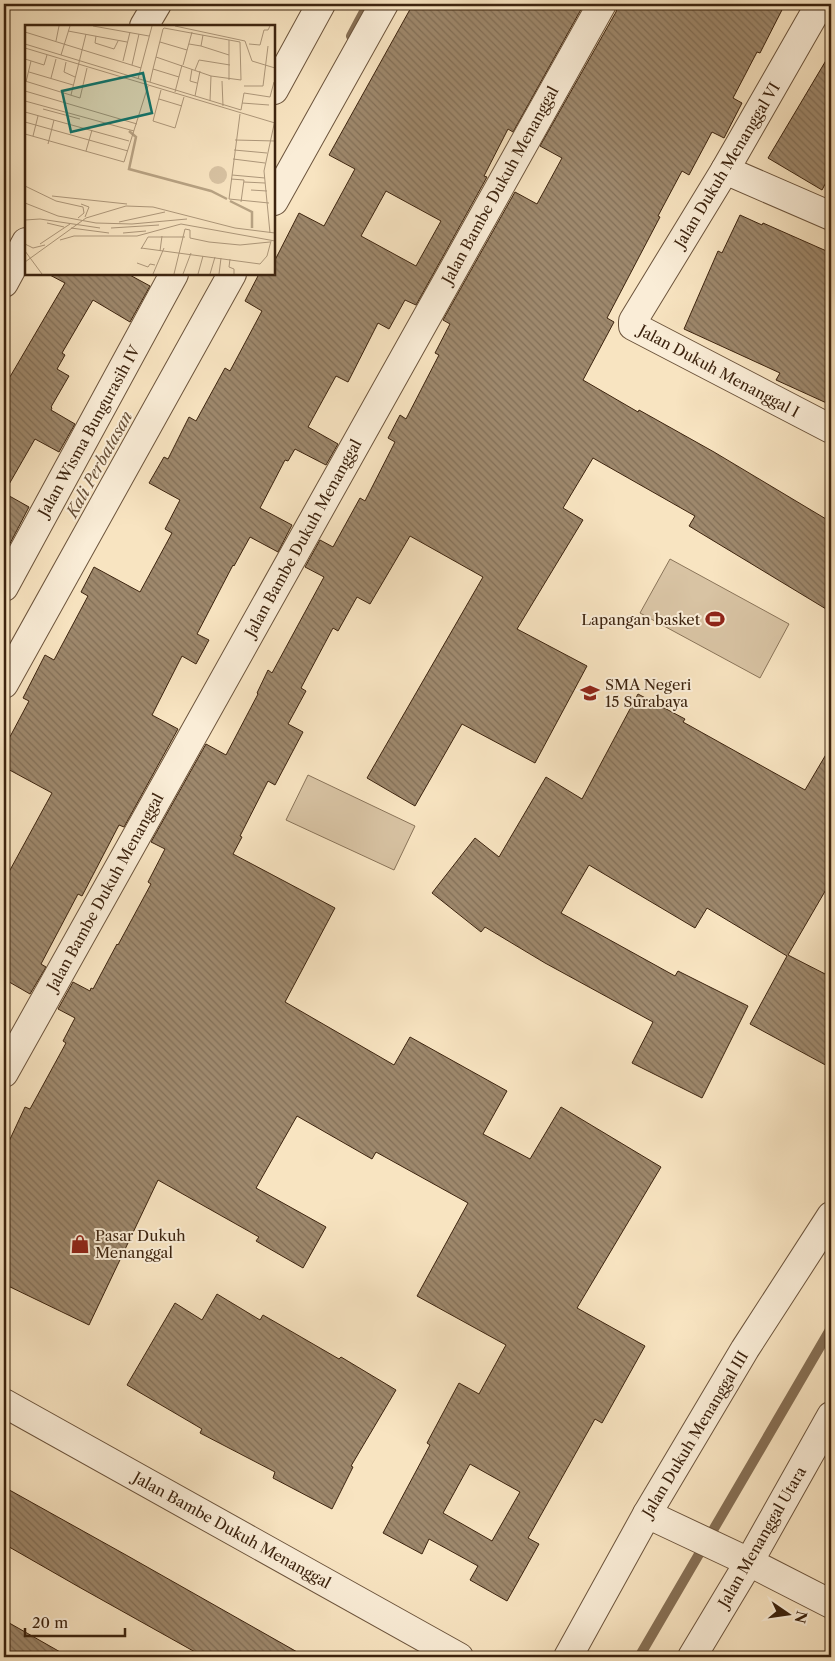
<svg xmlns="http://www.w3.org/2000/svg" width="835" height="1661" font-family="'Libre Caslon Text',serif">
<style>
.pitch{fill:#d8c3a3;stroke:#8a7459}
.lines{fill:none;stroke-linecap:round;stroke-linejoin:round}
.stream{stroke:#877055;stroke-width:10}
.building{fill:url(#building-back-hatch);stroke:#3d240f;fill-rule:evenodd}
.minor-casing{stroke:#6c543c;stroke-width:30}
.minor{stroke:#faedd7;stroke-width:28}
.labels{text-anchor:middle;dominant-baseline:central;stroke-width:4;stroke-linejoin:round;paint-order:stroke}
.street-label{font-size:15px;fill:#3d240f;stroke:#faedd7}
.poi-label{font-size:15px;fill:#3d240f;stroke:#faedd7;text-anchor:start}
.water-label{font-size:16px;font-style:italic;fill:#685038;stroke:#faedd7}
.inset-river{fill:none;stroke:#b8a384;stroke-width:2.5}
.inset-road{fill:none;stroke:#ad977a;stroke-width:1}
.view{fill:#0f766e;fill-opacity:0.15;stroke:#0f766e;stroke-width:2.5}
.inset-edge{fill:none;stroke:#3d240f;stroke-width:2.5}
</style>
<defs>
<pattern id="building-back-hatch" width="6" height="6" patternUnits="userSpaceOnUse" patternTransform="scale(1.25)"><rect width="6" height="6" fill="#9e886c"/><path d="M-1 5l2 2M0 0l6 6M5-1l2 2" fill="none" stroke="#826f57"/></pattern>
</defs>
<rect width="100%" height="100%" fill="#f8e4c1"/>
<filter id="stains"><feTurbulence type="fractalNoise" baseFrequency=".004" numOctaves="4"/><feColorMatrix values="0 0 0 0 .2 0 0 0 0 .09 0 0 0 0 .02 0 0 0 .5 -.17"/></filter>
<radialGradient id="worn" r=".72"><stop offset=".6" stop-color="#630" stop-opacity="0"/><stop offset="1" stop-color="#630" stop-opacity=".3"/></radialGradient>
<g class="pitch">
<path d="M 670,559 L 789,624 L 760,678 L 640,613 Z"/>
<path d="M 308,775 L 415,826 L 394,870 L 286,820 Z"/>
</g>
<g class="lines">
<g class="stream">
<path d="M 351,36 L 368,4"/>
<path d="M 639,1657 L 831,1328"/>
</g>
</g>
<g class="building">
<path d="M 413,4 L 584,4 L 513,132 L 508,129 L 484,176 L 487,177 L 416,305 L 405,300 L 389,329 L 378,323 L 348,382 L 336,376 L 308,427 L 338,444 L 326,465 L 295,449 L 288,461 L 285,460 L 260,508 L 292,525 L 278,552 L 250,537 L 234,566 L 233,565 L 197,634 L 209,640 L 196,664 L 182,656 L 152,715 L 178,729 L 124,827 L 119,825 L 82,896 L 78,894 L 41,964 L 46,967 L 30,994 L 4,979 L 4,881 L 52,793 L 4,767 L 4,748 L 29,701 L 23,698 L 45,655 L 54,660 L 88,596 L 81,592 L 94,567 L 140,592 L 172,533 L 165,529 L 180,500 L 149,483 L 164,457 L 168,459 L 189,417 L 196,421 L 225,368 L 230,371 L 262,311 L 245,301 L 259,274 L 274,274 L 274,262 L 299,213 L 324,226 L 355,169 L 329,155 ZM 386,191 L 441,221 L 416,266 L 361,236 Z"/>
<path d="M 618,4 L 785,4 L 760,53 L 757,52 L 733,98 L 742,103 L 724,138 L 712,132 L 689,175 L 682,171 L 658,216 L 660,217 L 607,318 L 614,322 L 583,380 L 638,412 L 639,410 L 714,452 L 831,522 L 831,612 L 689,526 L 695,516 L 593,458 L 563,508 L 583,520 L 517,629 L 587,666 L 535,763 L 462,724 L 415,806 L 367,778 L 483,577 L 410,536 L 370,604 L 357,597 L 338,631 L 333,628 L 301,688 L 306,691 L 288,724 L 303,732 L 275,785 L 268,781 L 240,836 L 242,837 L 233,854 L 335,908 L 285,1002 L 394,1065 L 410,1037 L 507,1091 L 483,1134 L 530,1159 L 561,1107 L 661,1167 L 577,1308 L 645,1346 L 602,1423 L 595,1419 L 528,1538 L 539,1544 L 507,1601 L 470,1580 L 478,1566 L 429,1539 L 422,1554 L 383,1533 L 430,1445 L 427,1443 L 459,1383 L 479,1394 L 506,1345 L 417,1296 L 468,1203 L 376,1152 L 372,1159 L 297,1116 L 256,1188 L 326,1227 L 303,1268 L 256,1241 L 259,1237 L 158,1180 L 89,1325 L 4,1284 L 4,1152 L 25,1107 L 30,1109 L 66,1043 L 63,1041 L 75,1018 L 58,1009 L 73,982 L 90,991 L 91,988 L 93,989 L 117,944 L 118,945 L 151,884 L 148,882 L 165,849 L 151,842 L 206,744 L 226,755 L 258,694 L 257,693 L 268,670 L 272,673 L 324,577 L 305,567 L 320,540 L 333,547 L 360,498 L 365,501 L 395,442 L 388,438 L 400,415 L 406,419 L 439,355 L 435,353 L 450,324 L 443,320 L 515,192 L 537,204 L 562,158 L 540,146 L 616,12 ZM 470,1464 L 520,1492 L 492,1541 L 443,1513 Z"/>
<path d="M 831,52 L 831,173 L 822,190 L 768,158 Z"/>
<path d="M 740,215 L 762,225 L 763,223 L 831,253 L 831,405 L 776,380 L 780,373 L 684,329 L 718,251 L 722,253 Z"/>
<path d="M 48,274 L 128,274 L 150,286 L 130,322 L 93,300 L 62,353 L 65,355 L 57,369 L 69,376 L 51,407 L 52,408 L 51,410 L 75,424 L 59,452 L 35,439 L 4,493 L 29,507 L 4,555 L 4,387 L 65,283 Z"/>
<path d="M 638,694 L 685,719 L 683,722 L 805,790 L 831,746 L 831,881 L 788,955 L 831,977 L 831,1068 L 750,1024 L 787,956 L 707,908 L 695,928 L 589,865 L 561,913 L 675,976 L 678,971 L 748,1006 L 702,1098 L 632,1063 L 653,1022 L 545,963 L 485,927 L 481,932 L 432,893 L 475,838 L 499,857 L 546,777 L 582,799 Z"/>
<path d="M 217,1294 L 260,1320 L 263,1315 L 339,1359 L 341,1357 L 396,1390 L 351,1466 L 353,1467 L 332,1509 L 273,1478 L 275,1472 L 200,1433 L 202,1429 L 127,1385 L 175,1303 L 202,1320 Z"/>
<path d="M 4,1487 L 126,1555 L 306,1657 L 204,1657 L 79,1587 L 4,1544 Z"/>
<path d="M 4,1620 L 69,1657 L 4,1657 Z"/>
</g>
<g class="lines">
<g class="minor-casing">
<g id="minor">
<path d="M 820,4 L 725,170 L 633,321 L 633,326 L 831,429"/>
<path d="M 144,26 L 157,4"/>
<path d="M 274,90 L 321,4"/>
<path d="M 725,170 L 831,216"/>
<path d="M 274,201 L 384,4"/>
<path d="M 4,283 L 26,242"/>
<path d="M 4,587 L 174,274"/>
<path d="M 4,684 L 232,274"/>
<path d="M 4,1073 L 602,4"/>
<path d="M 4,1403 L 459,1657"/>
<path d="M 647,1514 L 749,1562 L 831,1604"/>
<path d="M 568,1657 L 647,1514 L 745,1349 L 831,1216"/>
<path d="M 692,1657 L 749,1562 L 831,1416"/>
</g>
</g>
<use href="#minor" class="minor"/>
</g>
<defs>
<g id="stadium-bare" transform="scale(1.5)"><path d="M0-5a6.5 5 0 1 0 0 10a6.5 5 0 1 0 0-10ZM-3.5-1.8h7v3.6h-7Z" fill="#8f2418" stroke="#faedd7" stroke-width="2.5" paint-order="stroke"/></g>
<g id="school-bare" transform="scale(1.5)"><path d="M0-5L7-2L0 1L-7-2ZM-4 1L0 2.5L4 1V4Q0 6-4 4Z" fill="#8f2418" stroke="#faedd7" stroke-width="2.5" paint-order="stroke"/></g>
<g id="shop-bare" transform="scale(1.5)"><path d="M-5-2.5h2.3a2.7 3.5 0 0 1 5.4 0H5L5.5 6h-11ZM-1.5-2.5h3a1.5 2.3 0 0 0-3 0Z" fill="#8f2418" stroke="#faedd7" stroke-width="2.5" paint-order="stroke"/></g>
</defs>
<g fill-rule="evenodd">
<use href="#stadium-bare" x="715" y="619"/>
<use href="#school-bare" x="590" y="693"/>
<use href="#shop-bare" x="80" y="1244"/>
</g>
<g class="labels">
<g class="street-label">
<text transform="translate(727 165) rotate(-59)">Jalan Dukuh Menanggal VI</text>
<text transform="translate(500 185) rotate(-61)">Jalan Bambe Dukuh Menanggal</text>
<text transform="translate(719 371) rotate(28)">Jalan Dukuh Menanggal I</text>
<text transform="translate(89 431) rotate(-61)">Jalan Wisma Bungurasih IV</text>
<text transform="translate(303 538) rotate(-61)">Jalan Bambe Dukuh Menanggal</text>
<text transform="translate(105 892) rotate(-61)">Jalan Bambe Dukuh Menanggal</text>
<text transform="translate(695 1434) rotate(-59)">Jalan Dukuh Menanggal III</text>
<text transform="translate(232 1530) rotate(29)">Jalan Bambe Dukuh Menanggal</text>
<text transform="translate(762 1537) rotate(-60)">Jalan Menanggal Utara</text>
</g>
<g class="poi-label">
<text x="700" y="619" text-anchor="end">Lapangan basket</text>
<text x="605" y="684">SMA Negeri<tspan x="605" dy="17">15 Surabaya</tspan></text>
<text x="95" y="1235">Pasar Dukuh<tspan x="95" dy="17">Menanggal</tspan></text>
</g>
<g class="water-label">
<text transform="translate(99 464) rotate(-61)">Kali Perbatasan</text>
</g>
</g>
<g transform="translate(25 25)">
<rect width="250" height="250" fill="#f8e4c1"/>
<path d="M184 150a9 9 0 1 1 18 0a9 9 0 1 1-18 0Z" fill="#d8c3a3"/>
<path class="inset-river" d="M 104,106 L 111,112 L 104,144 L 186,166 L 202,174M 205,176 L 227,187 L 227,203"/>
<path class="inset-road" d="M 68,1 L 124,11M 150,1 L 220,16 L 227,36 L 250,43M 43,6 L 102,17M 0,7 L 116,43M 71,11 L 70,18 L 89,24 L 93,16M 31,16 L 34,1M 135,17 L 162,25M 0,19 L 216,85 L 219,68 L 245,72 L 249,57M 164,19 L 176,21 L 178,10M 224,19 L 235,20 L 239,5 L 243,5 L 245,1M 176,21 L 204,30M 0,23 L 250,98M 36,30 L 45,1M 0,34 L 19,40 L 22,30M 98,36 L 105,7M 41,37 L 39,47 L 50,52M 107,40 L 114,9M 158,40 L 167,7M 128,44 L 154,52M 167,44 L 165,56 L 172,58M 170,45 L 174,35 L 205,40M 4,47 L 48,60M 26,53 L 31,34M 113,54 L 127,1M 204,55 L 204,15M 0,56 L 55,73 L 62,43M 197,56 L 198,81M 1,57 L 6,36M 125,57 L 128,44 L 138,4 L 139,3 L 215,17 L 216,55 L 186,51 L 131,32M 219,61 L 238,61 L 243,21M 136,65 L 128,96 L 150,103 L 159,72M 0,66 L 112,99M 150,67 L 157,40M 46,70 L 61,9M 170,71 L 175,46M 134,74 L 157,81M 0,76 L 109,106M 185,76 L 186,51M 217,78 L 244,80M 18,84 L 55,94M 0,87 L 104,116M 215,89 L 204,174 L 244,178M 0,97 L 103,126M 0,109 L 99,137 L 123,61M 8,111 L 13,91M 210,115 L 250,116M 23,119 L 29,95M 209,125 L 242,128M 61,126 L 67,105M 208,134 L 240,138M 207,150 L 240,153M 206,154 L 219,155 L 216,177M 219,157 L 240,158M 0,161 L 31,176 L 58,182 L 59,188 L 53,193M 226,165 L 242,166M 27,171 L 102,179M 0,178 L 33,191 L 71,198 L 107,199 L 162,194M 56,179 L 64,182 L 60,192M 0,195 L 15,194 L 75,203M 94,197 L 140,187M 22,198 L 39,202M 46,203 L 84,208M 86,203 L 134,200M 98,208 L 121,206M 245,208 L 239,146 L 250,95M 35,215 L 49,211 L 112,211 L 156,199 L 250,216M 0,219 L 8,223 L 20,220M 15,219 L 45,199M 116,223 L 235,239 L 242,231 L 246,216M 116,224 L 123,212 L 160,212M 0,226 L 17,249M 135,226 L 137,211M 205,234 L 204,242 L 209,244 L 209,249M 0,237 L 61,193 L 101,181 L 128,182 L 210,203 L 250,208M 112,238 L 123,242 L 125,239 L 130,240M 128,249 L 139,223M 149,249 L 160,204 L 165,205 L 165,213 L 184,217 L 215,220 L 245,217M 158,249 L 166,228M 173,249 L 178,231M 185,249 L 190,232M 194,249 L 196,233"/>
<path class="view" d="M 118,48 L 127,88 L 46,107 L 37,66 Z"/>
<rect width="250" height="250" class="inset-edge"/>
</g>
<rect width="835" height="1661" fill="none" stroke="#f8e4c1" stroke-width="20"/>
<rect x="5" y="5" width="825" height="1651" fill="none" stroke="#3d240f" stroke-width="2.5"/>
<rect x="10" y="10" width="815" height="1641" fill="none" stroke="#3d240f"/>
<g transform="translate(788 1614) rotate(103)" stroke="#faedd7" stroke-width="4" paint-order="stroke">
<path d="M0-4L9 19L0 12L-9 19Z" fill="#3d240f"/>
<text y="-8" font-size="14" font-weight="bold" text-anchor="middle" fill="#3d240f">N</text>
</g>
<path d="M25 1628v8h100v-8" fill="none" stroke="#3d240f" stroke-width="2.5"/>
<text x="32" y="1628" font-size="15" fill="#3d240f" stroke="#faedd7" stroke-width="4" paint-order="stroke">20 m</text>
<rect width="100%" height="100%" filter="url(#stains)"/>
<rect width="100%" height="100%" fill="url(#worn)"/>
</svg>
